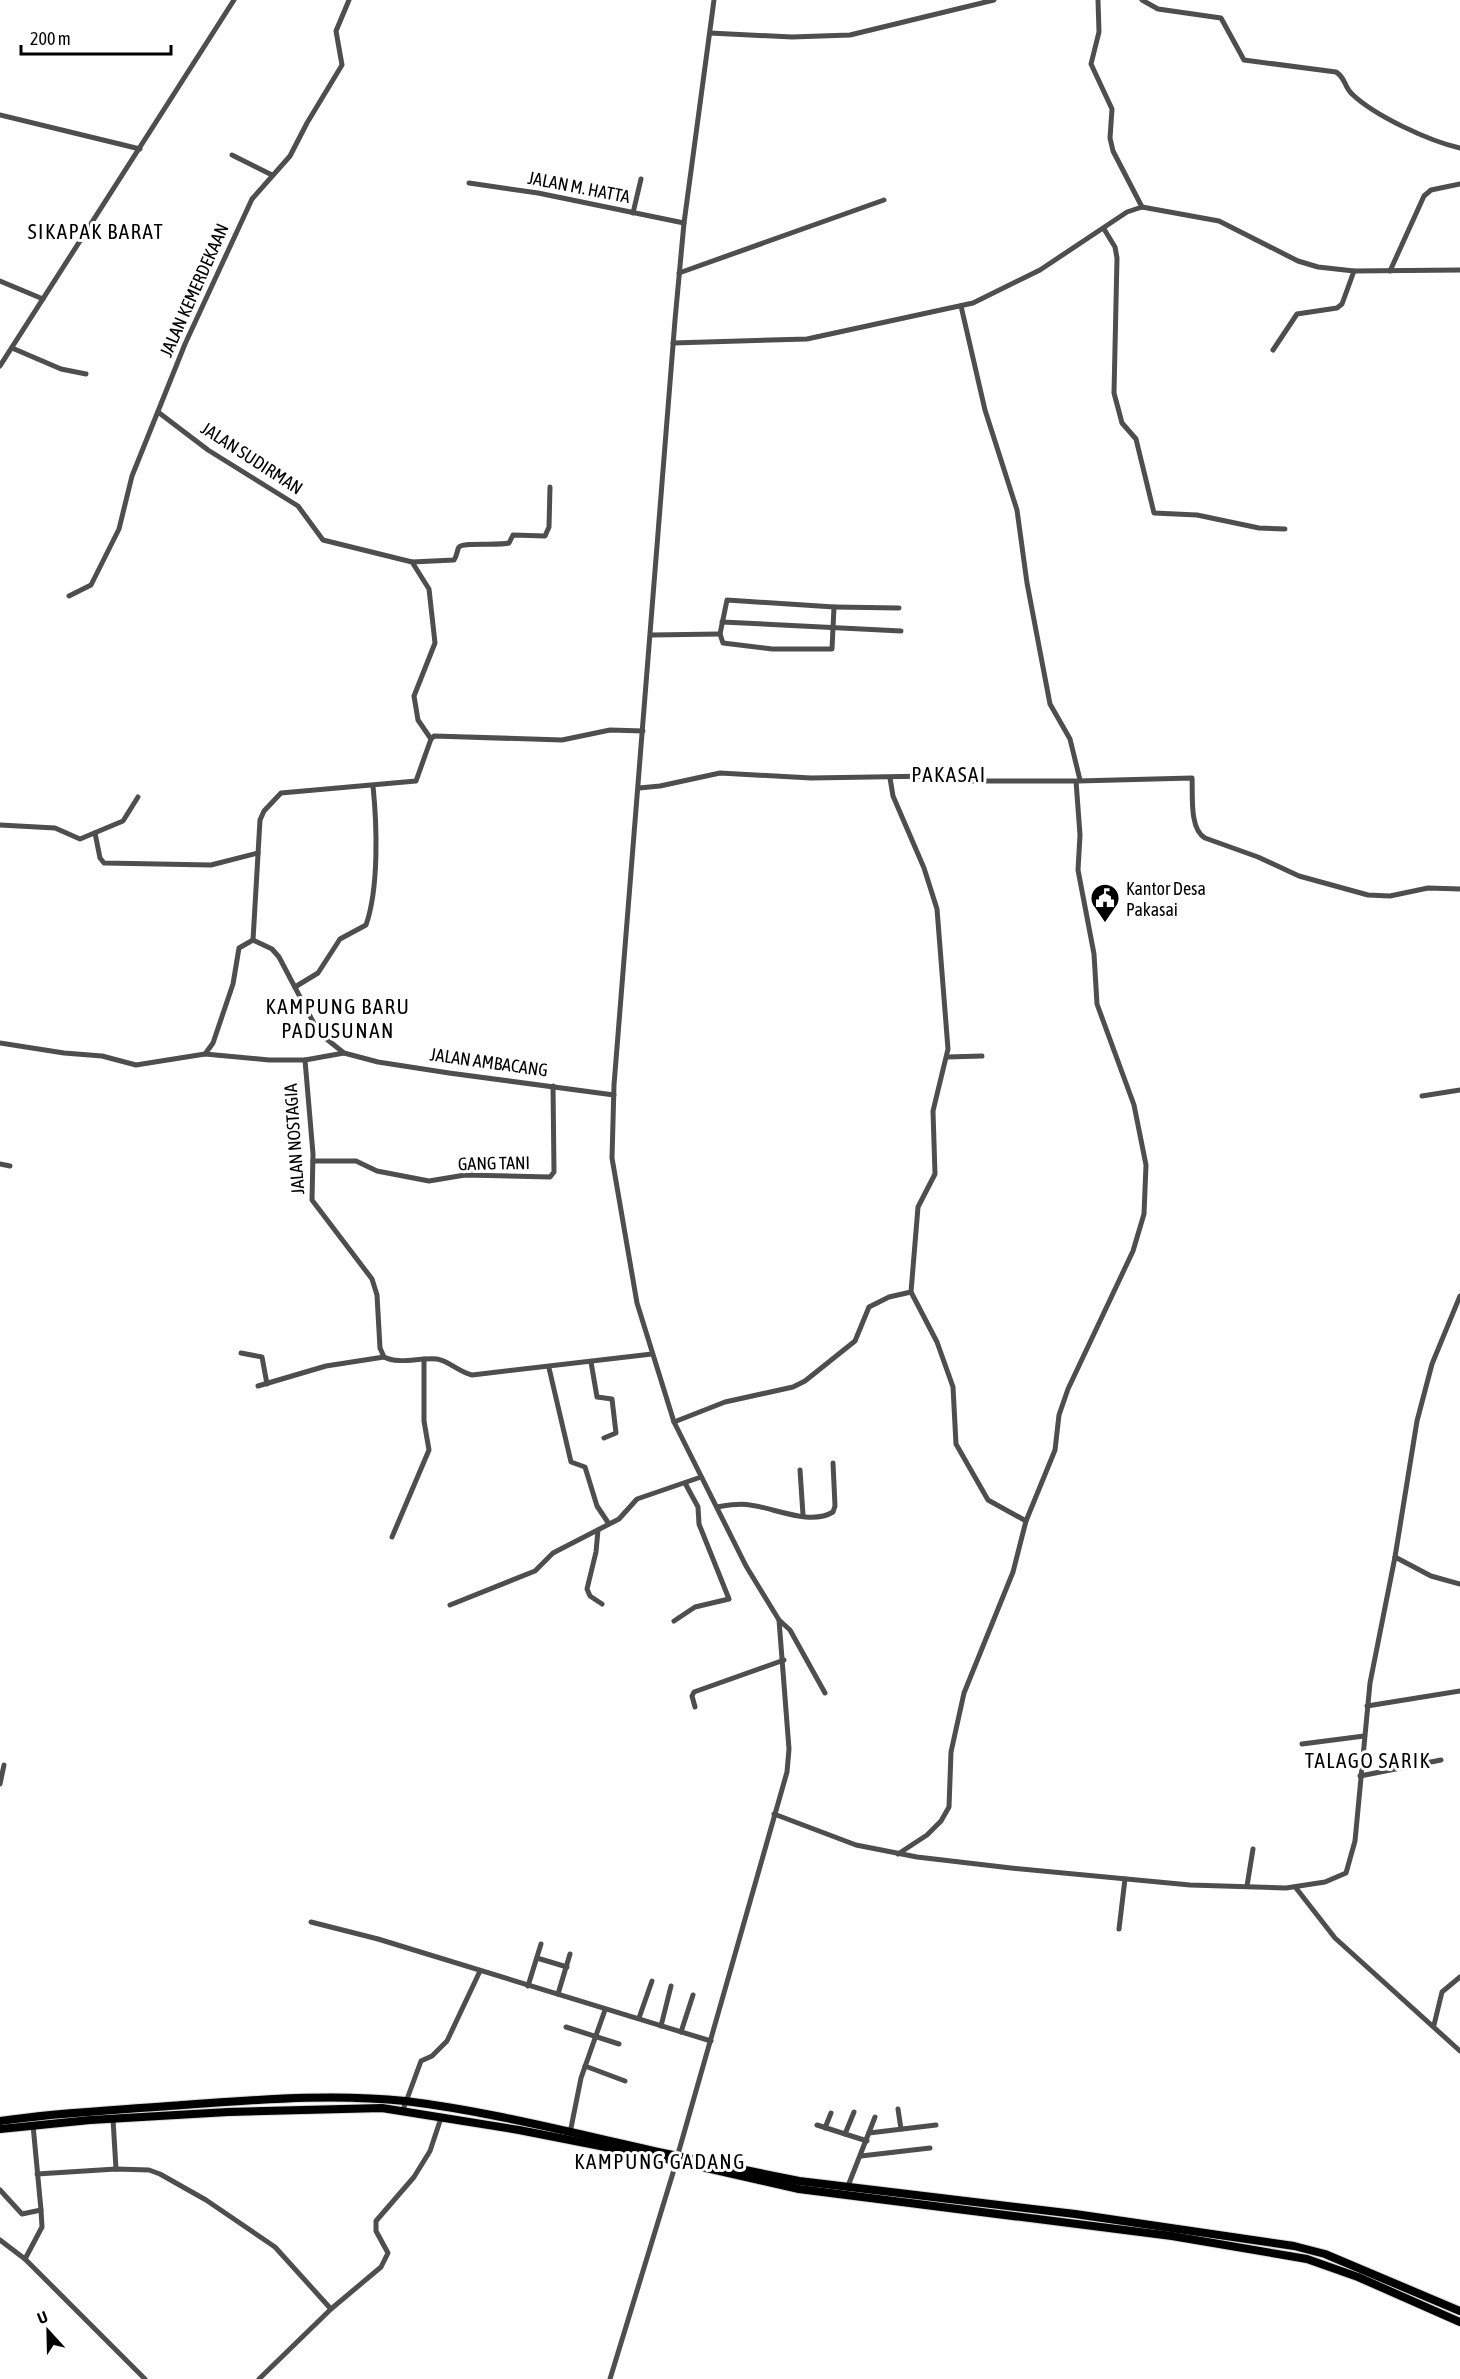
<svg xmlns="http://www.w3.org/2000/svg" width="1460" height="2379" font-family="'Asap Condensed',sans-serif">
<style>
.lines{fill:none;stroke-linecap:round;stroke-linejoin:round}
.highway-casing{stroke:#dbdbdb;stroke-width:10}
.minor{stroke:#4e4e4e;stroke-width:5}
.highway{stroke:#000;stroke-width:8}
.labels{text-anchor:middle;dominant-baseline:central;stroke-width:6;stroke-linejoin:round;paint-order:stroke}
.street-label{font-size:18px;fill:#000;stroke:#fff}
.poi-label{font-size:18px;fill:#000;stroke:#fff;text-anchor:start}
.quarter-label{font-size:21px;letter-spacing:1.5px;fill:#000;stroke:#fff}
</style>
<rect width="100%" height="100%" fill="#fff"/>
<g class="lines">
<g class="highway-casing">
<g id="highway">
<path d="M 0,2121 C 60,2112 121,2110 182,2105 C 256,2100 331,2093 405,2101 C 495,2112 584,2136 673,2155"/>
<path d="M 0,2129 L 90,2120 L 228,2112 L 382,2108 L 519,2130 L 672,2160"/>
<path d="M 681,2157 L 799,2181 L 1075,2214 L 1294,2246 L 1325,2254 L 1460,2311"/>
<path d="M 680,2162 L 799,2189 L 1172,2236 L 1307,2259 L 1358,2277 L 1460,2322"/>
</g>
</g>
<g class="minor">
<path d="M 1098,0 L 1099,32 L 1091,64 L 1112,109 L 1110,138 L 1113,151 L 1142,207"/>
<path d="M 1142,0 L 1158,9 L 1221,18 L 1244,60 L 1336,72 C 1346,78 1344,87 1352,94 C 1375,116 1429,141 1460,148"/>
<path d="M 710,33 L 792,37 L 850,35 L 994,0"/>
<path d="M 0,115 L 140,149"/>
<path d="M 232,155 L 272,175"/>
<path d="M 469,183 L 538,193 L 684,223"/>
<path d="M 633,213 L 641,179"/>
<path d="M 1104,229 L 1115,247 L 1117,258 L 1114,393 L 1122,423 L 1136,439 L 1154,513 L 1197,515 L 1259,528 L 1285,529"/>
<path d="M 1390,271 L 1424,196 L 1431,190 L 1460,184"/>
<path d="M 679,273 L 884,200"/>
<path d="M 0,281 L 43,299"/>
<path d="M 961,306 L 985,410 L 1017,510 L 1027,583 L 1050,704 L 1070,739 L 1080,780"/>
<path d="M 673,343 L 807,339 L 973,303 L 1040,270 L 1127,212 L 1142,207 L 1219,221 L 1298,261 L 1318,267 L 1354,271 L 1460,270"/>
<path d="M 12,348 L 61,369 L 86,374"/>
<path d="M 1273,350 L 1297,314 L 1337,308 L 1342,304 L 1354,271"/>
<path d="M 0,366 L 234,0"/>
<path d="M 158,412 L 208,450 L 298,506 L 323,540 L 412,562 L 429,589 L 435,643 L 414,696 L 418,720 L 431,739"/>
<path d="M 412,562 L 454,560 C 457,556 457,550 459,547 C 463,542 499,546 509,543 L 513,535 L 545,536 L 549,527 L 550,487"/>
<path d="M 69,596 L 91,585 L 119,529 L 132,476 L 185,344 L 252,199 L 290,156 L 307,123 L 342,65 L 336,31 L 349,0"/>
<path d="M 727,600 L 834,607 L 832,649 L 772,649 L 723,643 L 720,634 Z"/>
<path d="M 834,607 L 899,608"/>
<path d="M 722,622 L 901,631"/>
<path d="M 652,635 L 720,634"/>
<path d="M 890,778 L 893,796 L 924,868 L 937,909 L 948,1049 L 933,1111 L 935,1174 L 918,1207 L 911,1292 L 937,1342 L 953,1387 L 956,1444 L 988,1500 L 1026,1521"/>
<path d="M 1078,781 L 1192,778 C 1193,794 1189,829 1205,838 L 1258,857 L 1299,876 L 1368,895 L 1390,896 L 1428,888 L 1460,889"/>
<path d="M 639,788 L 660,786 L 720,773 L 811,778 L 933,776 L 968,781 L 1076,781 L 1080,835 L 1078,870 L 1094,954 L 1097,1004 L 1134,1105 L 1146,1165 L 1144,1214 L 1133,1251 L 1068,1389 L 1059,1415 L 1055,1450 L 1026,1521 L 1013,1572 L 964,1693 L 951,1752 L 949,1807 L 941,1821 L 927,1835 L 898,1854"/>
<path d="M 0,825 L 55,828 L 80,839 L 123,821 L 138,797"/>
<path d="M 95,833 L 100,858 L 104,863 L 211,865 L 258,853"/>
<path d="M 253,940 L 260,820 L 264,811 L 281,793 L 416,781 L 431,739 L 434,736 L 562,740 L 610,730 L 643,731"/>
<path d="M 295,987 L 318,973 L 340,939 L 366,925 C 379,888 377,825 373,786"/>
<path d="M 0,1043 L 64,1053 L 102,1056 L 136,1065 L 205,1054 L 213,1043 L 233,984 L 239,948 L 253,940 L 272,949 L 279,957 L 319,1033 L 344,1053 L 378,1062 L 449,1073 L 614,1095"/>
<path d="M 344,1053 L 305,1060 L 313,1154 L 312,1200 L 372,1279 L 377,1295 L 380,1348 L 384,1357 C 399,1365 420,1357 437,1359 C 449,1361 459,1372 472,1375 L 652,1354"/>
<path d="M 205,1054 L 269,1060 L 305,1060"/>
<path d="M 947,1057 L 982,1056"/>
<path d="M 1422,1096 L 1460,1090"/>
<path d="M 313,1161 L 356,1161 L 377,1171 L 429,1181 L 465,1175 L 550,1177 L 554,1172 L 553,1086"/>
<path d="M 0,1164 L 10,1166"/>
<path d="M 241,1353 L 262,1357 L 267,1384"/>
<path d="M 591,1362 L 597,1397 L 612,1399 L 616,1433 L 604,1438"/>
<path d="M 549,1368 L 571,1462 L 585,1467 L 597,1506 L 609,1524"/>
<path d="M 258,1386 L 326,1366 L 384,1357"/>
<path d="M 674,1422 L 725,1402 L 793,1387 L 805,1381 L 855,1341 L 869,1307 L 889,1297 L 911,1292"/>
<path d="M 800,1470 L 803,1515"/>
<path d="M 717,1507 C 729,1505 739,1503 750,1505 C 775,1508 810,1526 833,1512 L 835,1506 L 833,1463"/>
<path d="M 598,1530 L 596,1552 L 587,1589 L 590,1596 L 602,1604"/>
<path d="M 392,1537 L 429,1450 L 424,1421 L 424,1359"/>
<path d="M 1395,1557 L 1431,1576 L 1460,1584"/>
<path d="M 450,1605 L 535,1571 L 553,1553 L 619,1519 L 637,1499 L 701,1477"/>
<path d="M 779,1620 L 790,1630 L 825,1693"/>
<path d="M 674,1621 L 695,1607 L 729,1599 L 699,1524 L 698,1507 L 685,1483"/>
<path d="M 1367,1706 L 1460,1691"/>
<path d="M 695,1707 L 692,1696 L 694,1692 L 784,1660"/>
<path d="M 1302,1744 L 1364,1736"/>
<path d="M 1360,1776 L 1441,1760"/>
<path d="M 0,1784 L 4,1765"/>
<path d="M 774,1814 L 856,1845 L 917,1857 L 1011,1868 L 1190,1885 L 1286,1888 L 1325,1882 L 1346,1873 L 1355,1841 L 1370,1683 L 1395,1557 L 1417,1421 L 1432,1364 L 1460,1296"/>
<path d="M 1247,1886 L 1253,1849"/>
<path d="M 1296,1888 L 1335,1938 L 1460,2051"/>
<path d="M 311,1922 L 378,1939 L 711,2041"/>
<path d="M 1119,1929 L 1125,1879"/>
<path d="M 537,1958 L 567,1967"/>
<path d="M 528,1986 L 541,1944"/>
<path d="M 558,1994 L 570,1954"/>
<path d="M 639,2018 L 652,1981"/>
<path d="M 1434,2025 L 1442,1992 L 1460,1977"/>
<path d="M 661,2026 L 671,1986"/>
<path d="M 566,2027 L 619,2044"/>
<path d="M 681,2032 L 693,1995"/>
<path d="M 585,2066 L 625,2081"/>
<path d="M 898,2109 L 901,2129"/>
<path d="M 403,2110 L 421,2061 L 432,2056 L 447,2041 L 480,1971"/>
<path d="M 113,2119 L 116,2169"/>
<path d="M 817,2125 L 867,2141"/>
<path d="M 825,2128 L 831,2113"/>
<path d="M 570,2133 L 581,2078 L 605,2010"/>
<path d="M 869,2133 L 936,2125"/>
<path d="M 845,2134 L 854,2112"/>
<path d="M 678,2154 L 787,1772 L 789,1749 L 779,1620 L 746,1566 L 674,1422 L 637,1303 L 612,1158 L 614,1085 L 675,320 L 684,223 L 714,0"/>
<path d="M 861,2156 L 930,2148"/>
<path d="M 37,2174 L 116,2169 L 149,2170 L 160,2174 L 206,2200 L 275,2247 L 331,2309"/>
<path d="M 848,2186 L 875,2117"/>
<path d="M 0,2190 L 22,2214 L 41,2210 L 33,2125"/>
<path d="M 0,2240 L 25,2259 L 145,2379"/>
<path d="M 25,2259 L 42,2227 L 41,2210"/>
<path d="M 259,2379 L 331,2309 L 381,2267 L 388,2253 L 376,2231 L 376,2221 L 414,2177 L 430,2151 L 441,2118"/>
<path d="M 610,2379 L 676,2163"/>
</g>
<use href="#highway" class="highway"/>
</g>
<defs>
<g id="civic-pin" transform="scale(1.5)"><path d="M0 17L-7.5 6A9.5 9.5 0 1 1 7.5 6Z" fill="#000" stroke="#fff"/><path d="M-.6-6.5H3V-4.5H.6V-3L4-1V1h2V6H-6V1h2V-1L-.6-3ZM-1.2 2.5V6h2.4V2.5Z" fill="#fff"/></g>
</defs>
<g fill-rule="evenodd">
<use href="#civic-pin" x="1105" y="898"/>
</g>
<g class="labels">
<g class="street-label">
<text transform="translate(579 187) rotate(11)">JALAN M. HATTA</text>
<text transform="translate(194 290) rotate(-66)">JALAN KEMERDEKAAN</text>
<text transform="translate(252 458) rotate(33)">JALAN SUDIRMAN</text>
<text transform="translate(489 1062) rotate(8)">JALAN AMBACANG</text>
<text transform="translate(294 1139) rotate(-94)">JALAN NOSTAGIA</text>
<text transform="translate(494 1163) rotate(-1)">GANG TANI</text>
</g>
<g class="poi-label">
<text x="1126" y="888">Kantor Desa<tspan x="1126" dy="21">Pakasai</tspan></text>
</g>
<g class="quarter-label">
<text x="96" y="231">SIKAPAK BARAT</text>
<text x="949" y="774">PAKASAI</text>
<text x="338" y="1006">KAMPUNG BARU<tspan x="338" dy="24">PADUSUNAN</tspan></text>
<text x="1368" y="1760">TALAGO SARIK</text>
<text x="660" y="2161">KAMPUNG GADANG</text>
</g>
</g>
<g transform="translate(48 2331) rotate(338)" stroke="#ffffff" stroke-width="4.5" paint-order="stroke">
<path d="M0-4.5L10 22L0 15L-10 22Z" fill="#000000"/>
<text y="-9" font-size="16" font-weight="bold" text-anchor="middle" fill="#000000">U</text>
</g>
<path d="M21 45v9h150v-9" fill="none" stroke="#000000" stroke-width="3"/>
<text x="30" y="45" font-size="18" fill="#000000" stroke="#ffffff" stroke-width="4.5" paint-order="stroke">200 m</text>
</svg>
